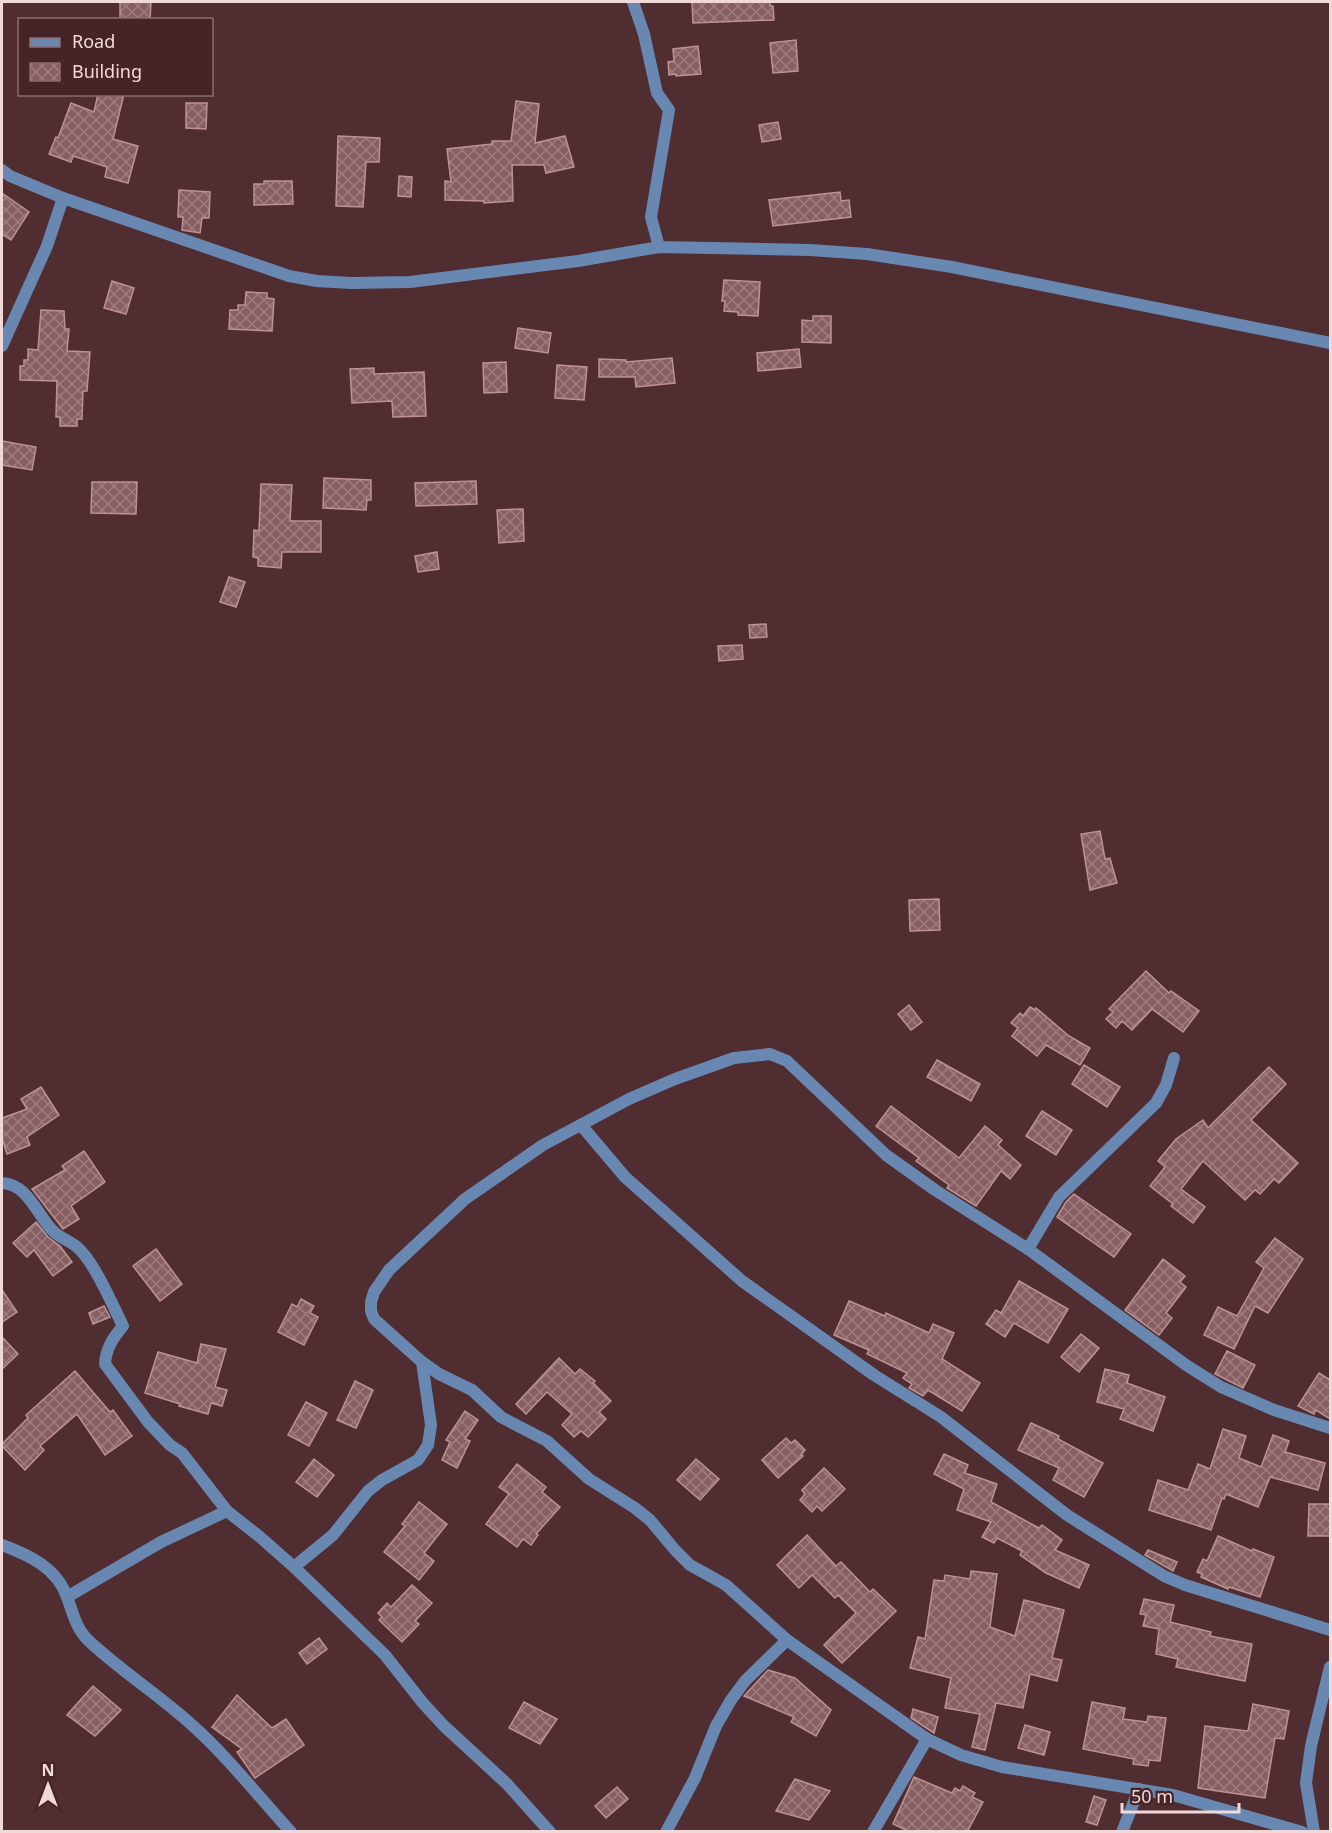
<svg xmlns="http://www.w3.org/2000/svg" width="1332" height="1833" font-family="'Noto Sans',sans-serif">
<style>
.building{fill:url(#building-cross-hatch);stroke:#bd9294;stroke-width:1.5}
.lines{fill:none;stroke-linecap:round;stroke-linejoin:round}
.minor{stroke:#6888b1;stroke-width:12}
</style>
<defs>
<pattern id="building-cross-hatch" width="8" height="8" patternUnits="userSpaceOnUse" patternTransform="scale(1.5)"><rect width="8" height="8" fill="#875f62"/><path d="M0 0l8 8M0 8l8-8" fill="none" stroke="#9e7d7f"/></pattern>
</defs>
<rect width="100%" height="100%" fill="#502d30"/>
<g class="building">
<path d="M 120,2 L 151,2 L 150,20 L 120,20 Z"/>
<path d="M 692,2 L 770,2 L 770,6 L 773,6 L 774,20 L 693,23 Z"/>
<path d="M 796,40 L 798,71 L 773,73 L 770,43 Z"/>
<path d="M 698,46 L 701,74 L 676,76 L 676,74 L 669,75 L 668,62 L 674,61 L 673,49 Z"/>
<path d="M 98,94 L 124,94 L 113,139 L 138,146 L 128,183 L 105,177 L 107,167 L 73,156 L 71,162 L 49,154 L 56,137 L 58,138 L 71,103 L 94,112 Z"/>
<path d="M 516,101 L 539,104 L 535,143 L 565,136 L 574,167 L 546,173 L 544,165 L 512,165 L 513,201 L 484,203 L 484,201 L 445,200 L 445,181 L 451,182 L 447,149 L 492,144 L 492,141 L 511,141 Z"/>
<path d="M 186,103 L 207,103 L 206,129 L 186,128 Z"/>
<path d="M 778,122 L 781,139 L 762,142 L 759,125 Z"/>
<path d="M 338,136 L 380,138 L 379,162 L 366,162 L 363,207 L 336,206 Z"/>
<path d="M 399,176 L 412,177 L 411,197 L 398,196 Z"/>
<path d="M 264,181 L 292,181 L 293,204 L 254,205 L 254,184 L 264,184 Z"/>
<path d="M 179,190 L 210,192 L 209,218 L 202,218 L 200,233 L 182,230 L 183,217 L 178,217 Z"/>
<path d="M 840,192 L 841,201 L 849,200 L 851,217 L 773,226 L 769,200 Z"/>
<path d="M 2,193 L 29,212 L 11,240 L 2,234 Z"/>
<path d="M 724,280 L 760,282 L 758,316 L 738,315 L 738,312 L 724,311 L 725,301 L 722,301 Z"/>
<path d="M 112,281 L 134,288 L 126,314 L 104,308 Z"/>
<path d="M 246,292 L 267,293 L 267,298 L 274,299 L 272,331 L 229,329 L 230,310 L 238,310 L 238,305 L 245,305 Z"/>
<path d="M 41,310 L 64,311 L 65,329 L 69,329 L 67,351 L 90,352 L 87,391 L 83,391 L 82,419 L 77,419 L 77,426 L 60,426 L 60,417 L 56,417 L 57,381 L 20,380 L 20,366 L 24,366 L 24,360 L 28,360 L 28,349 L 38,350 Z"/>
<path d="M 813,316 L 831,316 L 831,343 L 802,342 L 802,320 L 813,321 Z"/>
<path d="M 518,328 L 551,333 L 548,353 L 515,348 Z"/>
<path d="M 799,349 L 801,367 L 758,371 L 757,353 Z"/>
<path d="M 672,358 L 675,383 L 636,387 L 635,377 L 599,377 L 599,359 L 626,360 L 626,362 Z"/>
<path d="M 506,362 L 507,392 L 484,393 L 483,363 Z"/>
<path d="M 557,365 L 587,367 L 584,400 L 555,398 Z"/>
<path d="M 374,368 L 374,374 L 424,372 L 426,416 L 393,417 L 392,401 L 352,403 L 350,369 Z"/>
<path d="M 2,441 L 36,447 L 32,470 L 2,465 Z"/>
<path d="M 324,478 L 371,480 L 371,500 L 367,500 L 366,510 L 323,508 Z"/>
<path d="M 476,481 L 477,504 L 416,506 L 415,483 Z"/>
<path d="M 92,482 L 137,482 L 136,514 L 91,513 Z"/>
<path d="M 261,484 L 292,485 L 290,521 L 321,521 L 321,552 L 282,552 L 281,568 L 258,566 L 258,558 L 253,557 L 254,530 L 259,531 Z"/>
<path d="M 523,509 L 524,541 L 499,543 L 497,510 Z"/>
<path d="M 437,552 L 439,569 L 418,572 L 415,556 Z"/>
<path d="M 229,577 L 245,582 L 236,607 L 220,602 Z"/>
<path d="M 766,624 L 767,637 L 750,638 L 749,625 Z"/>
<path d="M 742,645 L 743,659 L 719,661 L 718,646 Z"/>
<path d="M 1100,831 L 1105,859 L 1110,858 L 1117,883 L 1090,890 L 1081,834 Z"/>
<path d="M 939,899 L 940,930 L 910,931 L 909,900 Z"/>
<path d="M 1146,971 L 1169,993 L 1171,991 L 1199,1011 L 1183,1032 L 1152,1009 L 1132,1030 L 1122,1021 L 1116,1028 L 1106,1019 L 1113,1012 L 1109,1009 Z"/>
<path d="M 909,1005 L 922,1022 L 911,1030 L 898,1014 Z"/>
<path d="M 1030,1007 L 1035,1010 L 1036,1008 L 1069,1036 L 1090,1048 L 1080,1065 L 1046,1045 L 1037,1056 L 1012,1036 L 1018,1028 L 1011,1023 L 1020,1013 L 1023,1016 Z"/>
<path d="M 937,1060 L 980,1084 L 971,1101 L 927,1077 Z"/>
<path d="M 1084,1065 L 1120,1087 L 1107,1107 L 1072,1084 Z"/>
<path d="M 1269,1067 L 1286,1084 L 1251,1120 L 1298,1163 L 1279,1183 L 1274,1179 L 1260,1194 L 1255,1190 L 1245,1200 L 1203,1161 L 1181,1189 L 1205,1207 L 1193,1223 L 1171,1206 L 1173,1204 L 1150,1186 L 1165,1167 L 1158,1161 L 1176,1139 L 1203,1120 L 1208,1128 Z"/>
<path d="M 41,1087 L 59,1115 L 27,1137 L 30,1145 L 7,1154 L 2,1138 L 2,1118 L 27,1109 L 21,1099 Z"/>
<path d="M 891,1106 L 959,1158 L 985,1126 L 1002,1140 L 998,1145 L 1021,1165 L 1010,1179 L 1001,1171 L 976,1206 L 947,1188 L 949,1185 L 916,1161 L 919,1158 L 876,1126 Z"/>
<path d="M 1042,1111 L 1072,1130 L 1056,1155 L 1026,1136 Z"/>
<path d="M 84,1151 L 105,1182 L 71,1206 L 79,1219 L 63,1229 L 32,1189 L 65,1170 L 62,1166 Z"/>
<path d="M 1074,1194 L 1131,1234 L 1114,1257 L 1057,1217 L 1066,1202 Z"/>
<path d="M 36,1222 L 48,1237 L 60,1246 L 72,1262 L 53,1276 L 34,1250 L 27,1257 L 13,1243 Z"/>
<path d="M 1275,1238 L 1303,1259 L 1268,1313 L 1255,1306 L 1234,1349 L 1204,1335 L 1218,1307 L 1237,1316 L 1264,1268 L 1256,1262 Z"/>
<path d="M 156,1249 L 182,1284 L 160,1301 L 133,1266 Z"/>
<path d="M 1163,1259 L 1185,1276 L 1180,1282 L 1186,1287 L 1166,1313 L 1172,1318 L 1159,1335 L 1125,1310 Z"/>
<path d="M 1019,1281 L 1068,1309 L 1048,1343 L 1014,1323 L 1005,1337 L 986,1324 L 996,1310 L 1001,1313 Z"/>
<path d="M 2,1290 L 17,1312 L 2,1322 Z"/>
<path d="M 301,1299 L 314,1306 L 310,1313 L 318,1317 L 304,1345 L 278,1332 L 292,1304 L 297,1307 Z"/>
<path d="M 849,1301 L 885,1316 L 886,1313 L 929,1333 L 933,1324 L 954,1333 L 942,1359 L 980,1383 L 962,1411 L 928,1390 L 923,1396 L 909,1388 L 912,1384 L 903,1378 L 907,1373 L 867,1354 L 869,1350 L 834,1335 Z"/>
<path d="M 104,1306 L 110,1317 L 93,1324 L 89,1313 Z"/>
<path d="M 1081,1334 L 1099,1348 L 1079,1372 L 1061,1357 Z"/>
<path d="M 2,1337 L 18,1354 L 2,1369 Z"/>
<path d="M 201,1344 L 226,1349 L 215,1387 L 227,1390 L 222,1406 L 211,1403 L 208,1414 L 179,1406 L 180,1404 L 145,1393 L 158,1352 L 197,1363 Z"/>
<path d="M 1227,1351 L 1255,1365 L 1243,1388 L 1215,1374 Z"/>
<path d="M 559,1358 L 575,1374 L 580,1369 L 595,1381 L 593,1383 L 611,1401 L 599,1412 L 606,1419 L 588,1437 L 581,1431 L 574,1437 L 562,1425 L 572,1414 L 547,1392 L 526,1414 L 516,1404 Z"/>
<path d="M 1105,1369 L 1129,1375 L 1127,1383 L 1165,1397 L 1153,1431 L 1120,1419 L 1124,1409 L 1097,1402 Z"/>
<path d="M 75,1371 L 110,1412 L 113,1410 L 132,1436 L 105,1455 L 77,1414 L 40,1446 L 44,1450 L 25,1470 L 2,1446 L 2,1444 L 28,1418 L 26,1415 Z"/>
<path d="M 1319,1373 L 1330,1380 L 1330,1419 L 1316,1410 L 1314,1414 L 1298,1406 Z"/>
<path d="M 355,1381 L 373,1390 L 356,1428 L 337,1420 Z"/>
<path d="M 306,1402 L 327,1413 L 309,1446 L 288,1435 Z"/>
<path d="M 465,1411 L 478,1420 L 465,1439 L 470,1441 L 457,1468 L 442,1460 L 450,1442 L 446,1440 Z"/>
<path d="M 1031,1423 L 1059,1436 L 1058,1439 L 1103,1463 L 1084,1497 L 1053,1480 L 1059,1468 L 1018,1450 Z"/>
<path d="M 1223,1429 L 1246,1436 L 1239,1458 L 1261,1467 L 1273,1435 L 1289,1441 L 1285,1452 L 1325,1463 L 1318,1490 L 1270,1477 L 1258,1507 L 1226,1494 L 1224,1499 L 1222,1498 L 1211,1530 L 1149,1510 L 1158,1480 L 1188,1490 L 1198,1464 L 1210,1469 Z"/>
<path d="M 786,1438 L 791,1443 L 795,1440 L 805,1450 L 801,1455 L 803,1456 L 778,1478 L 762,1460 Z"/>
<path d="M 944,1454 L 968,1465 L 965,1473 L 997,1484 L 991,1502 L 1039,1528 L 1042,1525 L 1062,1540 L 1055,1550 L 1089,1565 L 1079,1588 L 1046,1573 L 1020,1555 L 1022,1551 L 997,1538 L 994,1543 L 982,1537 L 991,1522 L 957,1510 L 964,1489 L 934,1474 Z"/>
<path d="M 314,1459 L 334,1475 L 317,1497 L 296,1482 Z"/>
<path d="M 696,1459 L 719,1479 L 700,1500 L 677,1480 Z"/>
<path d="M 517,1464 L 546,1487 L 542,1492 L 560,1507 L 536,1534 L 538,1535 L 531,1545 L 523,1539 L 517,1547 L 486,1524 L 509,1494 L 499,1487 Z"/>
<path d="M 824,1468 L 845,1489 L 822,1511 L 817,1506 L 812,1512 L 800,1500 L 805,1494 L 802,1490 Z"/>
<path d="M 419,1502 L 447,1524 L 424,1553 L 434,1561 L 419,1580 L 384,1552 L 405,1526 L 402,1524 Z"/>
<path d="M 1309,1504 L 1330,1504 L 1330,1536 L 1308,1536 Z"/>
<path d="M 807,1535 L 836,1566 L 841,1562 L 870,1592 L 873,1589 L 896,1611 L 842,1663 L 824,1645 L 856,1613 L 838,1595 L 835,1598 L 812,1575 L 799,1588 L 777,1565 Z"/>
<path d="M 1218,1536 L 1252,1551 L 1253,1549 L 1274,1557 L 1260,1597 L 1229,1587 L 1228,1589 L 1201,1577 L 1202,1574 L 1197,1572 L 1203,1559 L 1207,1561 Z"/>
<path d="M 1148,1550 L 1177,1562 L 1173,1571 L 1145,1555 Z"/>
<path d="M 971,1571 L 997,1574 L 990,1627 L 1015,1636 L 1024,1600 L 1064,1610 L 1052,1658 L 1062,1660 L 1057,1681 L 1030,1674 L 1023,1708 L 996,1703 L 985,1750 L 972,1747 L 980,1714 L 945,1708 L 951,1678 L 910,1668 L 918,1637 L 925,1639 L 934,1580 L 944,1581 L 945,1575 L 970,1579 Z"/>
<path d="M 412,1585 L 432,1603 L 415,1621 L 419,1624 L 402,1642 L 379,1620 L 382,1617 L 378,1613 L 387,1603 L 391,1607 Z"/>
<path d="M 1144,1599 L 1174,1605 L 1170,1622 L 1211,1632 L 1210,1636 L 1252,1644 L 1245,1681 L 1176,1667 L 1178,1659 L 1156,1654 L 1159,1629 L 1143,1626 L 1146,1615 L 1140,1614 Z"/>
<path d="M 319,1638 L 327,1649 L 307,1664 L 299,1653 Z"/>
<path d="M 768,1670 L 795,1678 L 831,1710 L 816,1736 L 791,1722 L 794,1717 L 744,1696 Z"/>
<path d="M 93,1686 L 121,1710 L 95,1736 L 67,1715 Z"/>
<path d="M 237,1695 L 272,1728 L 286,1719 L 304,1745 L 255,1778 L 237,1752 L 242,1749 L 212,1727 Z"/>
<path d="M 524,1702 L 557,1719 L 540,1744 L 509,1728 Z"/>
<path d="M 1092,1702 L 1125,1708 L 1123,1719 L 1147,1722 L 1148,1716 L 1166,1718 L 1160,1761 L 1149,1760 L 1148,1766 L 1133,1764 L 1134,1759 L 1083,1749 Z"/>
<path d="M 1253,1704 L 1289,1711 L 1284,1739 L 1275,1738 L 1265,1798 L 1198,1788 L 1205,1726 L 1248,1731 Z"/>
<path d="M 913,1709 L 938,1717 L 934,1733 L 911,1718 Z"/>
<path d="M 1025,1725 L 1050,1732 L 1044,1755 L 1018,1748 Z"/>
<path d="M 914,1777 L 952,1793 L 955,1788 L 960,1791 L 963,1786 L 975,1793 L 972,1797 L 983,1802 L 967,1832 L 910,1832 L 893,1824 Z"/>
<path d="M 795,1779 L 830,1791 L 809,1820 L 776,1811 Z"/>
<path d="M 617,1787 L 628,1799 L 606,1818 L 595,1806 Z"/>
<path d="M 1094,1796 L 1106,1800 L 1097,1825 L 1086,1822 Z"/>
</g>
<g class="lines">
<g class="minor">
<path d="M 633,2 L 644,34 L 657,93 L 669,110 L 651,217 L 659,247"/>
<path d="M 2,170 L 10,176 L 63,198 L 289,276 L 317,281 L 351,283 L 410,282 L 578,261 L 659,247 L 810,250 L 867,254 L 952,267 L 1330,343"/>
<path d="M 2,346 L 47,246 L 63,198"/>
<path d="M 581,1125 L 625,1177 L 742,1281 L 874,1375 L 941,1417 L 1067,1515 L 1164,1576 L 1185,1585 L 1330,1630"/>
<path d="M 2,1183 C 28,1184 37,1215 53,1231 C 60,1238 70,1241 77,1247 C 94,1261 113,1306 123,1326 C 113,1338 106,1348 105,1364 L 148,1422 L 170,1445 L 182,1453 L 227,1511 L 260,1537 L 294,1567 L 385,1655 L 422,1702 L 443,1725 L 507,1784 L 550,1832"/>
<path d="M 1028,1249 L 1059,1197 L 1156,1103 L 1166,1085 L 1174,1058"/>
<path d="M 2,1545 C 29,1555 57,1568 67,1597 C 73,1613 76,1629 89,1641 C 121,1671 159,1695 192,1725 C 227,1756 259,1797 291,1832"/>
<path d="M 294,1567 L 333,1535 L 368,1491 L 382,1480 L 418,1460 L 428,1445 L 431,1425 L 422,1362"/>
<path d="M 67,1597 L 161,1542 L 227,1511"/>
<path d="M 666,1832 L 695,1778 L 716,1726 L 731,1700 L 745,1681 L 787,1640"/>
<path d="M 873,1832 L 927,1739"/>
<path d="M 1122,1832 L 1139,1789"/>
<path d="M 1302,1832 L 1173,1795 L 1002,1767 L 961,1755 L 927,1739 L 787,1640 L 726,1585 L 690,1565 L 675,1550 L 650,1520 L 635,1508 L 589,1479 L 547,1441 L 501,1417 L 472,1390 L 439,1374 L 422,1362 L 374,1319 L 371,1311 L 371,1302 L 374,1292 L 389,1270 L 465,1199 L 543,1145 L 629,1099 L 675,1079 L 734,1058 L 770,1054 L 787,1061 L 886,1155 L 935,1190 L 1028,1249 L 1186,1365 L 1221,1387 L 1274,1410 L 1330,1428"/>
<path d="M 1314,1832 L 1306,1783 L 1311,1746 L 1330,1667"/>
</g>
</g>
<rect width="1332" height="1833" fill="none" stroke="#f1d9da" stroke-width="6"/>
<rect x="18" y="18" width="195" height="78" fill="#452326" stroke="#8a6c6e" stroke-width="1.5"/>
<rect x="30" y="38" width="30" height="9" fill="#6888b1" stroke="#8a6c6e" stroke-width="1.5"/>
<text x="72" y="48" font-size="18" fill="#f1d9da">Road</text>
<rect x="30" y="63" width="30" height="18" fill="url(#building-cross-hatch)" stroke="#8a6c6e" stroke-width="1.5"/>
<text x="72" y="78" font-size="18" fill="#f1d9da">Building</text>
<g transform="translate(48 1785)" stroke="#452326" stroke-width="4.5" paint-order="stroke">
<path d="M0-4.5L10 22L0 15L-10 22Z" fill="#f1d9da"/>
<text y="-9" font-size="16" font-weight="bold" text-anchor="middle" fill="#f1d9da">N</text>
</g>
<path d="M1122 1803v9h117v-9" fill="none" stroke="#f1d9da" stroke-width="3"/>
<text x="1131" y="1803" font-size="18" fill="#f1d9da" stroke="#452326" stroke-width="4.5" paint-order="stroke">50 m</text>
</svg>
